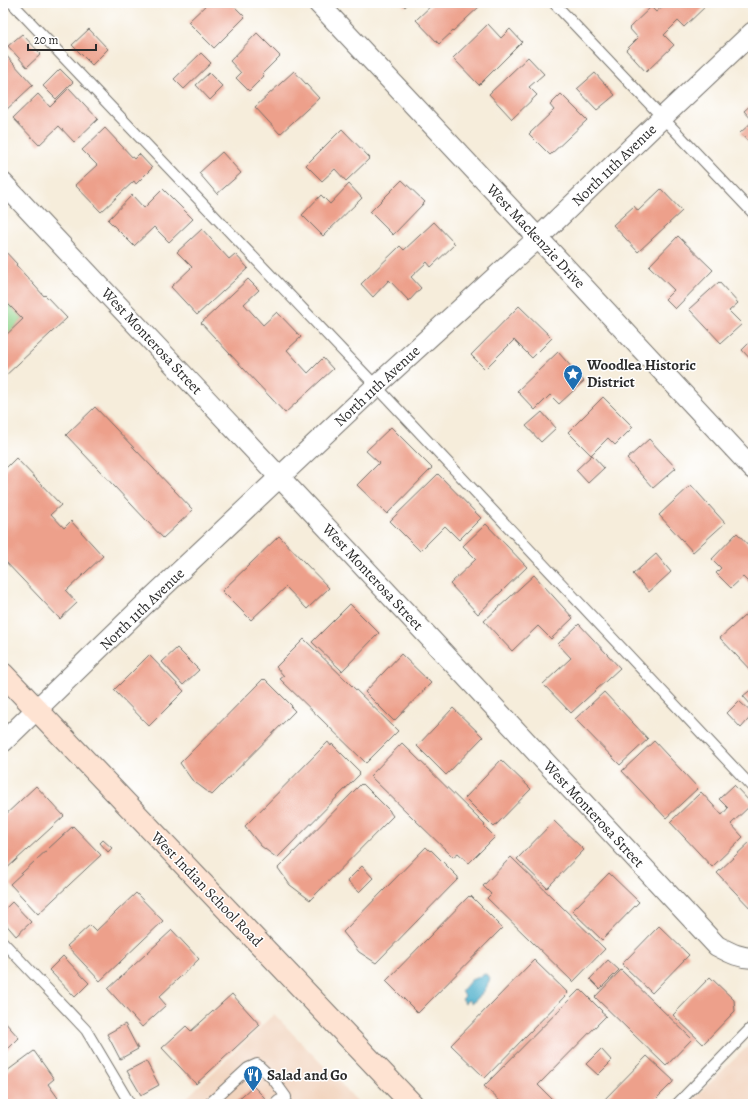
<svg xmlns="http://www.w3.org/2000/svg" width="756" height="1107" font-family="Alegreya,serif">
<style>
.built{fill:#f2d4be}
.green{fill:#92d48c;stroke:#5e805c}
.water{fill:#4baeca;stroke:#3b6c7a}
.building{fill:#eda08b}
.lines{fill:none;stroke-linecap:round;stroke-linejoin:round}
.lane-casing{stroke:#726f69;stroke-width:12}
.street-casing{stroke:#726f69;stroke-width:22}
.secondary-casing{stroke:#726f69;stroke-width:24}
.lane{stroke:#fff;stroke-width:10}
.street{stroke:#fff;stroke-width:20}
.secondary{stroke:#fee3d2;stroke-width:22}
.labels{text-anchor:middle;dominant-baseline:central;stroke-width:3;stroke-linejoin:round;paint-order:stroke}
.street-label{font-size:15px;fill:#2b2b2b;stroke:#fff}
.poi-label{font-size:15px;font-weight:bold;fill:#2b2b2b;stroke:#fff;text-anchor:start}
</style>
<rect width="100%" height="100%" fill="#fff"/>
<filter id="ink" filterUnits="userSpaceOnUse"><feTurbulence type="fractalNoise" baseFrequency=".025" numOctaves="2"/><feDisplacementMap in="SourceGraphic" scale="8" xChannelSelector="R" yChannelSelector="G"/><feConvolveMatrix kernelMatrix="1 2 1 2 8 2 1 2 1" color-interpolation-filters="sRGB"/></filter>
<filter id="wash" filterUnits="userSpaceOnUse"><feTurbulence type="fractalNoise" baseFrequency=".012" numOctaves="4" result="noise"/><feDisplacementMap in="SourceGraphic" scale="16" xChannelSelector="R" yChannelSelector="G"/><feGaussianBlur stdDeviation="0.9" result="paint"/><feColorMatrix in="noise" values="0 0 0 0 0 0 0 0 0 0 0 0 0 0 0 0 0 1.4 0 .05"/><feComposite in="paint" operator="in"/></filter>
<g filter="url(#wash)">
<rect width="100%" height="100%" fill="#f6eddb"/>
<g class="built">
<path d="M 274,1014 L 360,1104 L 180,1104 Z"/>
<path d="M 753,1041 L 753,1104 L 688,1104 Z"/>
</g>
<path class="green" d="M 3,299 L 23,319 L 3,338 Z"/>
<path class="water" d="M 485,974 L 488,975 L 490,978 C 487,989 481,996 472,1003 L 468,1000 L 465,1003 L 462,999 L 465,996 L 461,992 L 471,980 Z"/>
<g id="blocks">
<g class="building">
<path d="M 208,3 L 231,3 L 245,17 L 214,48 L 188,22 Z"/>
<path d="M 401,3 L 409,3 L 405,7 Z"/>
<path d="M 434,3 L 477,3 L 480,6 L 439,44 L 416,20 Z"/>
<path d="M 666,3 L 709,3 L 684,27 L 678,21 L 664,35 L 674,45 L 646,72 L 626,50 L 638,38 L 629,28 L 651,7 L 656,12 Z"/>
<path d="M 488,24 L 501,38 L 510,29 L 522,42 L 479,85 L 453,58 Z"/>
<path d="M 89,29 L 108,49 L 92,65 L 72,45 Z"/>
<path d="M 257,33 L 280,56 L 262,74 L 264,76 L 249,91 L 236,78 L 241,73 L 230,61 Z"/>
<path d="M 22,34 L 41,54 L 27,67 L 8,46 Z"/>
<path d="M 3,52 L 33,85 L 5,111 L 3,110 Z"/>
<path d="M 201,53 L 211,63 L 184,89 L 174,79 Z"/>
<path d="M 528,57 L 544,74 L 529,87 L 537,95 L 512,119 L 489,94 Z"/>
<path d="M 60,69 L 73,82 L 56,99 L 43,86 Z"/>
<path d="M 294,71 L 319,98 L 280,134 L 255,107 Z"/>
<path d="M 209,73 L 223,87 L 210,100 L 196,85 Z"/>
<path d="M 595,73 L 615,95 L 597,110 L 577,89 Z"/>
<path d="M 69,88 L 98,119 L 74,142 L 59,126 L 39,145 L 13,118 L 38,94 L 50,107 Z"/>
<path d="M 561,94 L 587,120 L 550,155 L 529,134 L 554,110 L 550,105 Z"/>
<path d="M 753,103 L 753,147 L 740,133 L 753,121 L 744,111 Z"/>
<path d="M 105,128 L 134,159 L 139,154 L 152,168 L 136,184 L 134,181 L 101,212 L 75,185 L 97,165 L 82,150 Z"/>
<path d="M 342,129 L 370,158 L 346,181 L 335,169 L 322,181 L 306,165 Z"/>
<path d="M 222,152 L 241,173 L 217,194 L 199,173 Z"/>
<path d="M 402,180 L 425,202 L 393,235 L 370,212 Z"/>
<path d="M 349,184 L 362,198 L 323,236 L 302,215 L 321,195 L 330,204 Z"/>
<path d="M 163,189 L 193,219 L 169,242 L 154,227 L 134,246 L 108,220 L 132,195 L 144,208 Z"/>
<path d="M 661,189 L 682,211 L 638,252 L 613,225 L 634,206 L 638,211 Z"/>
<path d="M 434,222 L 455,244 L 431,267 L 427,262 L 411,277 L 421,288 L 409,301 L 389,280 L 373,297 L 361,284 L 400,246 L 404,250 Z"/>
<path d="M 202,229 L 229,259 L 235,254 L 248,268 L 197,315 L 171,287 L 192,267 L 177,252 Z"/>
<path d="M 678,236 L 713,270 L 675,309 L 665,299 L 674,290 L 649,266 Z"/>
<path d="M 3,249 L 17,264 L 16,265 L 44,296 L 45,295 L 67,318 L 3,378 L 3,338 L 23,319 L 3,299 Z"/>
<path d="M 248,279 L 259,290 L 244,304 L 263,325 L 277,312 L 301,337 L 287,350 L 308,373 L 323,358 L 333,369 L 285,413 L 201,323 Z"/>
<path d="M 719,282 L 738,303 L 729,311 L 742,324 L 721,343 L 689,309 Z"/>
<path d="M 519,306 L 552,338 L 532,358 L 514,340 L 485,369 L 471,355 Z"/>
<path d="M 753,339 L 753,362 L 742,350 Z"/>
<path d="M 558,352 L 584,381 L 559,404 L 550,395 L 535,410 L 517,391 Z"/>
<path d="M 603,397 L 633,427 L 615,445 L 608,438 L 591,455 L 568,432 Z"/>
<path d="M 95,407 L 193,510 L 163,538 L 66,435 Z"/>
<path d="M 542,412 L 556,428 L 541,442 L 526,426 Z"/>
<path d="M 391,427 L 432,468 L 387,514 L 357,485 L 379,463 L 366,451 Z"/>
<path d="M 649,439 L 676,468 L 653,488 L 627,459 Z"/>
<path d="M 592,455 L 604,468 L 588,483 L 576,470 Z"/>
<path d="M 16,458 L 61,505 L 51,514 L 64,528 L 71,521 L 103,556 L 66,591 L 77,603 L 60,619 L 3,559 L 3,471 Z"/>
<path d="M 438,474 L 481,518 L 459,540 L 445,526 L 420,551 L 390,521 Z"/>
<path d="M 691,485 L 725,523 L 693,552 L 659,515 Z"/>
<path d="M 486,524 L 527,567 L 478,614 L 450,584 L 476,559 L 463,546 Z"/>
<path d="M 737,533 L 753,550 L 753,583 L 751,585 L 743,577 L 731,588 L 716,573 L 721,568 L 712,559 Z"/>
<path d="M 279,536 L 329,588 L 307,609 L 286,587 L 251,620 L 222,591 Z"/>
<path d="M 656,554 L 671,572 L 649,592 L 633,574 Z"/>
<path d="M 534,575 L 573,618 L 551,639 L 538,626 L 512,651 L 484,621 Z"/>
<path d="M 350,604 L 379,633 L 342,671 L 312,642 Z"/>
<path d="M 753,608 L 753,673 L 720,638 Z"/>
<path d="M 579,624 L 620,668 L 571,713 L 543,684 L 571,658 L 558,644 Z"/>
<path d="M 304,639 L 398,731 L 366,763 L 280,679 L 284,676 L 276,667 Z"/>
<path d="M 177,648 L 199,670 L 183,685 L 162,662 Z"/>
<path d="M 401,654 L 431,683 L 394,721 L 365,692 Z"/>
<path d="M 149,655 L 184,691 L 149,726 L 114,690 Z"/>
<path d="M 263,679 L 264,680 L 265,679 L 292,706 L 291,707 L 295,711 L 212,795 L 192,780 L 180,763 Z"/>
<path d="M 753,688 L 753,707 L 743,696 Z"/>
<path d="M 604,692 L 648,739 L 620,765 L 575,719 Z"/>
<path d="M 739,701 L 753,714 L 741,728 L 727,713 Z"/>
<path d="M 453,708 L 483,737 L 446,775 L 417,746 Z"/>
<path d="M 654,741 L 698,788 L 666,818 L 622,771 Z"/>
<path d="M 328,742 L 331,746 L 332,744 L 360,772 L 359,773 L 360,774 L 277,858 L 261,846 L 245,826 Z"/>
<path d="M 402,743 L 485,825 L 484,826 L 495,837 L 469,863 L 458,853 L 453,857 L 370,776 Z"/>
<path d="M 501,760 L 531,789 L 494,827 L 465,798 Z"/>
<path d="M 361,784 L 362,785 L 363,784 L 390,811 L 390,812 L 393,816 L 310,900 L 290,885 L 278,868 Z"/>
<path d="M 734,785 L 752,804 L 731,824 L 743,837 L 712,867 L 670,822 L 701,792 L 722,815 L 728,808 L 719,799 Z"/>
<path d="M 36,786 L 64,816 L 3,872 L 3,817 Z"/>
<path d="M 554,821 L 584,850 L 547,888 L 517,859 Z"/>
<path d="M 73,826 L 101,855 L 38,914 L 10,884 Z"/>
<path d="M 103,840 L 112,848 L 108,852 L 100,843 Z"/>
<path d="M 752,840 L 753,842 L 753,911 L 717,873 Z"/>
<path d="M 426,847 L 430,851 L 431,850 L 458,877 L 458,879 L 376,963 L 359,952 L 343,932 Z"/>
<path d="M 511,857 L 605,949 L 573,982 L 487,898 L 491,894 L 483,886 Z"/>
<path d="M 362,866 L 373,878 L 359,892 L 347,881 Z"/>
<path d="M 609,873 L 639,902 L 602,940 L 572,911 Z"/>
<path d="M 136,893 L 163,921 L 100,981 L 67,946 L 90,925 L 96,931 Z"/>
<path d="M 469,896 L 470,897 L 471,896 L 499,924 L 498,925 L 502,928 L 418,1013 L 386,981 Z"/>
<path d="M 12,902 L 31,922 L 16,936 L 3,921 L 3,911 Z"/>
<path d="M 659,926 L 689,955 L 652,993 L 622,964 Z"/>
<path d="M 172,930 L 199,959 L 159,997 L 166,1005 L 142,1027 L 108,989 Z"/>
<path d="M 63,956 L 89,983 L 75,997 L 49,970 Z"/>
<path d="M 534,960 L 568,993 L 485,1078 L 451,1045 Z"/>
<path d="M 608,960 L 619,970 L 600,989 L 590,979 Z"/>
<path d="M 621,970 L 692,1039 L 666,1066 L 595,997 Z"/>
<path d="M 710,977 L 734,1000 L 735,1011 L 703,1044 L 673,1015 Z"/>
<path d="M 579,990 L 580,991 L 581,990 L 602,1011 L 601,1012 L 606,1016 L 538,1085 L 557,1104 L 503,1104 L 484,1086 Z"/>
<path d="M 232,994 L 260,1025 L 196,1084 L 162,1048 L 186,1026 L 191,1031 Z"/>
<path d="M 3,1020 L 19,1038 L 3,1054 Z"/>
<path d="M 125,1024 L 138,1049 L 120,1059 L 107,1034 Z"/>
<path d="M 601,1049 L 612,1061 L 598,1075 L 586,1064 Z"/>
<path d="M 34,1051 L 54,1079 L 48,1084 L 58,1098 L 49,1104 L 6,1104 L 3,1100 L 3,1074 Z"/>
<path d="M 647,1056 L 673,1080 L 673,1082 L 651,1104 L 600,1104 Z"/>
<path d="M 146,1061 L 159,1085 L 141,1095 L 127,1071 Z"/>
<path d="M 253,1086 L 265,1098 L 262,1100 L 266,1104 L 233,1104 Z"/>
</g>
</g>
</g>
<g filter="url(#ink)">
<use href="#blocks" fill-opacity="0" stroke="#726f69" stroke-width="1"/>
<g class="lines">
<g class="lane-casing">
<g id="lane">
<path d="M 12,3 L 376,386 L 753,788"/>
<path d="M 554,3 L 753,213"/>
<path d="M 3,942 L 86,1030 L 130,1104"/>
<path d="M 209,1104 L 248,1068 L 257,1064 L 273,1079 L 286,1097 L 278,1101 L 275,1104"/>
<path d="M 677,1104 L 753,1026"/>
</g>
</g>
<g class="street-casing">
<g id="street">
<path d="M 318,3 L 554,255 L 753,469"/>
<path d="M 3,183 L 301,500 L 717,946 C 729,952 739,958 753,958"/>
<path d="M 3,742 L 143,606 L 376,386 L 538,238 L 663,117 L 753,32"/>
</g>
</g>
<g class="secondary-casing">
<path id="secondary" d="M 3,674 L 412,1104"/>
</g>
<use href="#lane" class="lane"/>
<use href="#street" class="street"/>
<use href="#secondary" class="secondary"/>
</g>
</g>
<defs>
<g id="sight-pin" transform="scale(1)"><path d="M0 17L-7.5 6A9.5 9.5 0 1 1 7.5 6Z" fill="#1f6fb2" stroke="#fff"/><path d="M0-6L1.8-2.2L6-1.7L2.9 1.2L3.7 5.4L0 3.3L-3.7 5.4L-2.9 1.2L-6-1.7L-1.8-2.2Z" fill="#fff"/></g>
<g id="restaurant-pin" transform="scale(1)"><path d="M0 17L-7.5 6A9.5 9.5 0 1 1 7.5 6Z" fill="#1f6fb2" stroke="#fff"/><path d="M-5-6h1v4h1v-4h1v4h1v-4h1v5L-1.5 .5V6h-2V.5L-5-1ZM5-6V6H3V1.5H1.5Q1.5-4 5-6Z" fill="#fff"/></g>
</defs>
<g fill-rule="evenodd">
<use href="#sight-pin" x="573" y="374"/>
<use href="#restaurant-pin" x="253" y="1075"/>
</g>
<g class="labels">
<g class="street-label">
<text transform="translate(614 165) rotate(-44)">North 11th Avenue</text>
<text transform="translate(536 236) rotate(47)">West Mackenzie Drive</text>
<text transform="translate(152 341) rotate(47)">West Monterosa Street</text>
<text transform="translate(377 386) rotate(-43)">North 11th Avenue</text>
<text transform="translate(373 577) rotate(47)">West Monterosa Street</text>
<text transform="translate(142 609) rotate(-44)">North 11th Avenue</text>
<text transform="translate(594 814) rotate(47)">West Monterosa Street</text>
<text transform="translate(207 889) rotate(46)">West Indian School Road</text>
</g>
<g class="poi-label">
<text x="587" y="365">Woodlea Historic<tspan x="587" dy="17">District</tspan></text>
<text x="267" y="1075">Salad and Go</text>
</g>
</g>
<rect width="756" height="1107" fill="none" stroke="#fff" stroke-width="16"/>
<path d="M28 44v6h68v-6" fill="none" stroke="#2b2b2b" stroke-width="2"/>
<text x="34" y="44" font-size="12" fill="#2b2b2b" stroke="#ffffff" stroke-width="3" paint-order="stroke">20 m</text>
</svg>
